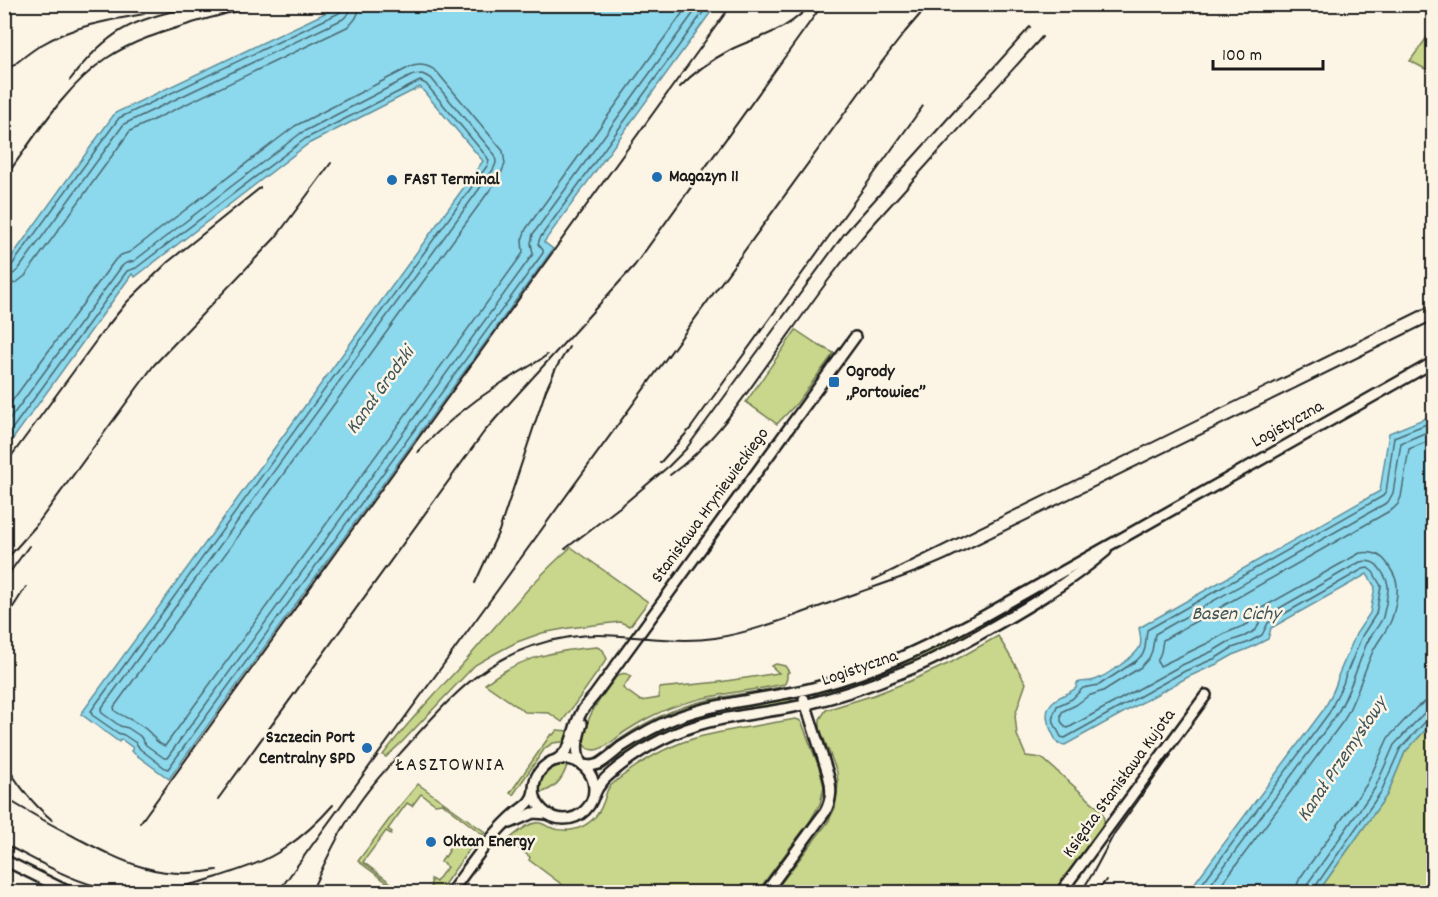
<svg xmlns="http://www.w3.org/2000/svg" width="1438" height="897" font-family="Dekko,sans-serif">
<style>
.green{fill:#c8d78b;stroke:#727a54;stroke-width:1.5}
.water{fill:#8cd8ec;stroke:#5f8d99;stroke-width:1.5}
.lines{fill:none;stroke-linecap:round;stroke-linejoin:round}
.shore{stroke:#49676f;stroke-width:1.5}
.minor-casing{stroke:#1c1c1c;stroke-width:14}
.minor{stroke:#fcf5e5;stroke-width:9}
.rail{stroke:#1c1c1c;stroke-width:2}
.poi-dot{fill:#1f6fb2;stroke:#fcf5e5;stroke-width:2}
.labels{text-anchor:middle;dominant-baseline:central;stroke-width:5;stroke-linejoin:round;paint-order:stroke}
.poi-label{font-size:18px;font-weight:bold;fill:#1c1c1c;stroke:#fcf5e5;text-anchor:start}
.street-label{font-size:18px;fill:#1c1c1c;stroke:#fcf5e5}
.water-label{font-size:20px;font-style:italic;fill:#3e545a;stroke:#fcf5e5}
.neighbourhood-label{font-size:20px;letter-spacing:1.5px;fill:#1c1c1c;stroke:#fcf5e5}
</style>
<rect width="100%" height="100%" fill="#fcf5e5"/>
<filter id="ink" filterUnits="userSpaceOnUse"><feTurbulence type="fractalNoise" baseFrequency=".0167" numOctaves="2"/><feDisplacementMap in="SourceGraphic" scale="12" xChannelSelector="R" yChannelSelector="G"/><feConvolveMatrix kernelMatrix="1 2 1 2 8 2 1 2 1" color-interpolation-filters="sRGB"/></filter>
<g filter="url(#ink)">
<g class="green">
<path d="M 1433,29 L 1433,73 L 1410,61 Z"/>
<path d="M 796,330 L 820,346 L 834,353 L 797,403 L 777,424 L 746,402 Z"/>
<path d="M 571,547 L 648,602 L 630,626 L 620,622 L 569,628 L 542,633 L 517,642 L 496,653 L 475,665 L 403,741 L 386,757 L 383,755 C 409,720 439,690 468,658 C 501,620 533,580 571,547 Z"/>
<path d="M 997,614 L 1000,618 C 951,645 903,669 850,687 C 839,690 826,696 814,695 L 825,689 L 870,675 L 921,654 Z"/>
<path d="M 998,636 L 1026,683 L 1015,715 L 1017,735 L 1026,756 L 1042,758 L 1102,811 L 1105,824 L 1055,892 L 774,892 L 828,822 L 835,808 L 838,784 L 837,772 L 820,729 L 820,719 L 826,710 L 874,695 L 910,681 L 952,662 Z"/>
<path d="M 597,647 L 603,650 L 607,659 L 562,722 L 549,713 L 525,712 L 485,684 C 517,658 557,650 597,647 Z"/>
<path d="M 776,664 L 785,666 L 789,672 L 787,673 L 787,678 L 785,684 C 739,693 692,695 650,717 C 642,721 634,726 626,731 C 618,736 609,746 599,749 C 593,751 587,749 583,744 C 583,718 602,697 616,677 C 620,673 626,672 631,676 L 623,688 L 641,701 L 659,698 L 659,688 L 719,682 L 779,673 L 771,666 Z"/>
<path d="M 785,686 L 777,691 C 755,695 733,697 712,702 C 674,710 641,727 610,750 L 608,748 C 639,724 674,707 712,699 C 736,694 761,691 785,686 Z"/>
<path d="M 783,699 L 793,700 L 786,704 C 746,711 704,714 667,731 C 650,739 634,750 619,761 L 616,757 C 665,716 724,709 783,699 Z"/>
<path d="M 795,719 L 799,720 L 802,723 L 820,770 L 824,787 L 820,804 L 810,821 L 757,892 L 572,892 L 529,860 L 530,857 L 508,840 C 516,834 526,824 536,823 C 541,822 545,825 549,827 C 564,833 581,831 593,819 C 597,815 601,809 603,803 C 606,797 605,792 610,786 C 636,764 665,746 699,737 C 729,729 764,725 795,719 Z"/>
<path d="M 1433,722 L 1433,892 L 1318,892 L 1387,795 L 1405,752 Z"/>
<path d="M 557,730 L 569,731 L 571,734 L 569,741 L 553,743 L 545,748 L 513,795 L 510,793 L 551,734 L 553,735 Z"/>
<path d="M 565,764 L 567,765 C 563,780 554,789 540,793 C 540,777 548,767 565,764 Z"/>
<path d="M 418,784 L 485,832 L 484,834 L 482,834 L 442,803 L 435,804 L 421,794 L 412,806 L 407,803 L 388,829 L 392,832 L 391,834 L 386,831 L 363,862 L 403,892 L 400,892 L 358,861 L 394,813 Z"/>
<path d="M 469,836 L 474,837 L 478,840 L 468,851 L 439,892 L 431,892 L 431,879 L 436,882 L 447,867 L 441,862 L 444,856 L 445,857 L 449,851 L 448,850 L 455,841 Z"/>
</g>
<g class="water">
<path d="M 342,5 L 716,5 L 544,242 L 553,249 L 169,779 L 131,751 L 133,748 L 121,739 L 119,742 L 81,714 L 483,161 L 420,87 L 308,144 L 135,277 L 132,274 L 5,450 L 5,266 L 115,113 Z"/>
<path d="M 1433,415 L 1433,722 L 1405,752 L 1387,795 L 1318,892 L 1188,892 L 1324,709 C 1328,702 1338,683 1338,676 L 1356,634 L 1370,613 L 1375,587 L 1367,574 L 1271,628 L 1268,639 L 1250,648 L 1235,654 L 1219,663 L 1188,677 L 1065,745 L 1058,744 C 1051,731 1039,712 1055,700 C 1062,695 1070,693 1076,688 L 1077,683 C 1083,680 1088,683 1095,680 C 1105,676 1137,656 1140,646 C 1142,640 1140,634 1139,628 L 1380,491 L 1389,433 Z"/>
</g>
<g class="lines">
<g class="shore">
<path d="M 4,268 L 9,268 L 12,265 L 119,118 L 339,13 L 342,9 L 343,4"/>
<path d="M 4,276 L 12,275 L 18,270 L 124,124 L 343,19 L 349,13 L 351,4"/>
<path d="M 4,285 L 16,283 L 25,276 L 130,131 L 347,27 C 355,22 359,15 360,4"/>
<path d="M 4,412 L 115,260 L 121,255 L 130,252 L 295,126 L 410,67 C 420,63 429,65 437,72 L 503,151 L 505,164 L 500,176 L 114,707 L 115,711 C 126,719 140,722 150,733 C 155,739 157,743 165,746 L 523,253 L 522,240 L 526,229 L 689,4"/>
<path d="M 4,427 L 122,266 L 126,263 L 134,261 L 301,133 L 413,75 L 422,74 L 431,78 L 495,155 L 496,163 L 493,170 L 101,709 L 102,713 L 120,726 L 128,728 L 140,736 L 146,745 L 164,758 L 167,758 L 533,254 L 531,243 L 533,234 L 700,4"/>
<path d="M 4,440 L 127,271 L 136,268 L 305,139 L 420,81 L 426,84 L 487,157 L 489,161 L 487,166 L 91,711 L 92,715 L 118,733 L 124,735 L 136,743 L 140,749 L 165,768 L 168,769 L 543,253 L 543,250 L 538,244 L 540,238 L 709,4"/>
<path d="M 1196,892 L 1329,713 C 1333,706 1335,699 1339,692 C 1342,686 1344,684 1345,677 L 1362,636 L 1376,614 L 1381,586 L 1373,572 L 1368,568 L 1363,569 L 1268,623 L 1262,635 L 1247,643 L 1232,648 L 1216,658 L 1185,671 L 1065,738 L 1061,737 L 1054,723 L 1053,716 L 1057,706 L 1072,699 L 1083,688 L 1099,685 L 1136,661 L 1143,654 L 1145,648 L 1147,630 L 1383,496 L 1386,492 L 1394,437 L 1434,421"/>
<path d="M 1205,892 L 1335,717 C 1349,695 1356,670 1366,645 C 1370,635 1379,627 1383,617 C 1385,609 1387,598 1388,590 C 1389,582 1384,575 1380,569 C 1375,561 1368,560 1360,562 L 1264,617 L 1260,621 L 1256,630 L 1245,636 L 1228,642 L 1213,651 L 1182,665 L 1068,728 L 1065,727 L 1061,721 L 1061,714 L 1063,711 L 1076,705 L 1088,696 L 1103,691 L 1141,667 L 1149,658 L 1152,651 L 1155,634 L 1388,502 L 1393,493 L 1401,443 L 1434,429"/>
<path d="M 1216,892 L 1344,720 C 1356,698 1363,674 1373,651 C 1378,641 1385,633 1390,623 C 1394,615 1398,595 1397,586 C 1397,578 1392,571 1388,565 C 1382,554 1372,551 1360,553 L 1260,609 L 1254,614 L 1248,624 L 1226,633 L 1208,643 L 1160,666 L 1157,662 L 1161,652 L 1163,640 L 1393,509 L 1398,504 L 1401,497 L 1409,449 L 1434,439"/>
<path d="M 1297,892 L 1297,885 L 1300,878 L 1367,784 L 1388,738 L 1417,707 L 1425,702 L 1434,701"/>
<path d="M 1306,892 L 1308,883 L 1375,788 L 1394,745 L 1423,714 L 1428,711 L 1434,710"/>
<path d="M 1313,892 L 1315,887 L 1381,792 L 1400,749 L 1427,720 L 1434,718"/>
</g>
<g class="minor-casing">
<g id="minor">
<circle cx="564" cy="789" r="30"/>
<path d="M 556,760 C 574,749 571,732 580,715 C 583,708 589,702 594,696 L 855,337"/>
<path d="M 582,765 L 591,766 L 599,764 C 607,759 614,753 621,747 C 638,736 655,726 673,719 C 719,701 769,699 816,687 C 876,672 930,645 984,616 L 1434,362"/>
<path d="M 582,765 C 574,752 578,737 582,724"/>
<path d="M 594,796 C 599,782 609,775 620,766 C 647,745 677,730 709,722 C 742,714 775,712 808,704 C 840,696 872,685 903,672 C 930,662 955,648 980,634 C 1025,609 1067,584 1106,551"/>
<path d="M 510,823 L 533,813 L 548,814"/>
<path d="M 4,860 L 69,892"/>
<path d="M 451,892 C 471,865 491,834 517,812 C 526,805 532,802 534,791"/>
<path d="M 766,892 L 825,812 C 832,799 832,788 828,774 L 804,699"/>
<path d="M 1061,892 L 1206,695"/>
</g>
</g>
<use href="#minor" class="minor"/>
<g class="rail">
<path d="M 185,8 L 212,4"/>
<path d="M 4,73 C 16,63 28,53 41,45 C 73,26 109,20 144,14"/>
<path d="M 70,80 C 107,31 132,19 192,7"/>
<path d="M 680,87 C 695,71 713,59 732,49 C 746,42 761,38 775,31 C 789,25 801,15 812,4"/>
<path d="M 4,179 C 34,138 65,86 107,58 C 134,40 166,31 196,22 C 224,14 252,6 281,4"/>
<path d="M 418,452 C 442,426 470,403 500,384 C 515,374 532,366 547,355"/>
<path d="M 660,463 L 690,429 L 923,106"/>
<path d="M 4,466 L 101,334 L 127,302 L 168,262 L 260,188"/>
<path d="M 670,475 C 709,447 735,410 762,372 C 797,324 831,273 870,228 L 1042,37"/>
<path d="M 565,549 L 625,503 L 669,466 L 686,449 L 844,234 L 1030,27"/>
<path d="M 4,562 L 35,527 L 154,365 L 276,237 L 331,163"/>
<path d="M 7,576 L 29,546"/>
<path d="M 873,580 L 1434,304"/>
<path d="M 475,583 L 499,531 L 546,390 L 556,368 L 569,347"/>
<path d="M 4,622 L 13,607 L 26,587"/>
<path d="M 4,760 C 16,783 32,803 52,820"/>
<path d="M 4,797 C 28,812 52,825 77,838 C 125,863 161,881 217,870"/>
<path d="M 218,799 L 484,432 L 497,417 L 635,265 L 823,4"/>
<path d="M 140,823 L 732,4"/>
<path d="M 4,844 C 34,859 64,877 96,886 C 140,897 176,890 218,877 C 242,869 265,862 285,848 C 303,836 319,821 333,805"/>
<path d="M 278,892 L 881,63 L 905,32 L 929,4"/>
<path d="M 311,892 C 324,865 336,837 353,812 C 370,785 393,762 414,738 C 461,686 496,648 570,637 C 618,630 665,645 715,638 C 755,632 793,616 832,602 C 870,588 910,576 947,559 L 1434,320"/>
<path d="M 1081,892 L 1093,873 L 1114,834 L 1171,755"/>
<path d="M 1097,892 L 1106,880"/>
</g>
</g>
</g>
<g class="poi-dot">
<circle cx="657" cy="177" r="6"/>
<circle cx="392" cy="180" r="6"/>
<rect x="828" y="376" width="12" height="12" rx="3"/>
<circle cx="367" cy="748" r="6"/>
<circle cx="431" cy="842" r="6"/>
</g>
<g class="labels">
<g class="poi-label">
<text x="669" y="177">Magazyn 11</text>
<text x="404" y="180">FAST Terminal</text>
<text x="846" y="372">Ogrody<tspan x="846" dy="21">„Portowiec”</tspan></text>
<text x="355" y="738" text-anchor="end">Szczecin Port<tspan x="355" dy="21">Centralny SPD</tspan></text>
<text x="443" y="842">Oktan Energy</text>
</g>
<g class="street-label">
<text transform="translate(1288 425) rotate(-29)">Logistyczna</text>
<text transform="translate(711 506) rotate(-54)">Stanisława Hryniewieckiego</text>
<text transform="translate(860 669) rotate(-19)">Logistyczna</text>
<text transform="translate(1120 784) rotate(-54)">Księdza Stanisława Kujota</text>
</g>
<g class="water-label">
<text transform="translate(381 391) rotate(-54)">Kanał Grodzki</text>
<text x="1236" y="615">Basen Cichy</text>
<text transform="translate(1343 760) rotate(-56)">Kanał Przemysłowy</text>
</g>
<g class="neighbourhood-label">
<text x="451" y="766">ŁASZTOWNIA</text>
</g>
</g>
<rect width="1438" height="897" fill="none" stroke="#fcf5e5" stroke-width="24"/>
<rect x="12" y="12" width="1414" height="873" fill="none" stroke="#1c1c1c" stroke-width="2" filter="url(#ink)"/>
<path d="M1213 60v9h110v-9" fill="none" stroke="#1c1c1c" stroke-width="3"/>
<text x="1222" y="60" font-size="18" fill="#1c1c1c" stroke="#fcf5e5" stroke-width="4.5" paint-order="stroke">100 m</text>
</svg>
